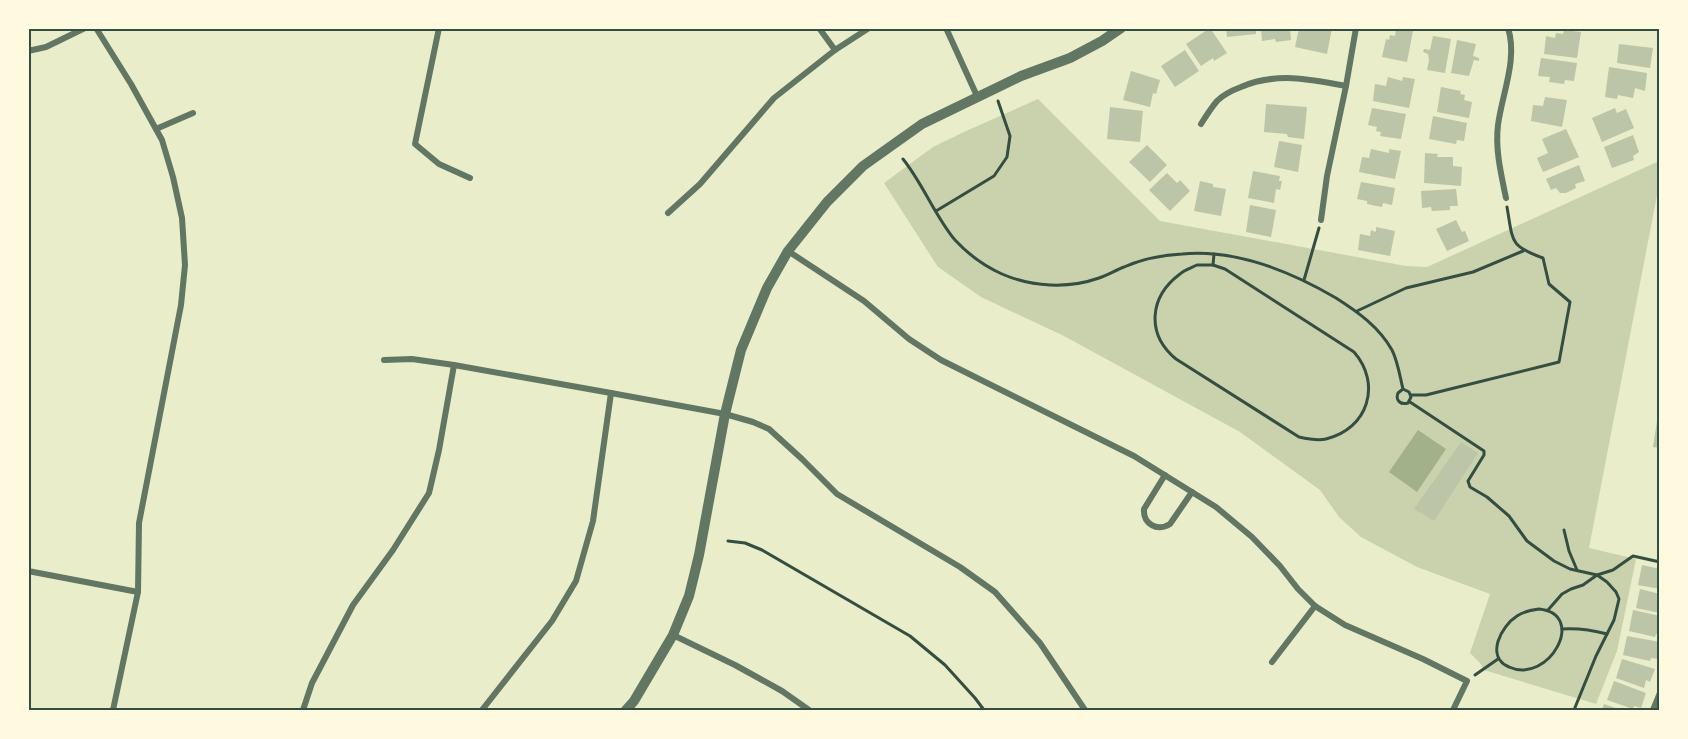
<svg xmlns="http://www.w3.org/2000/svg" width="1688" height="739" font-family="'Varela Round',sans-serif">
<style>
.green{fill:#cad2ad}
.water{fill:#a3b18a}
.building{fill:#bcc5a7}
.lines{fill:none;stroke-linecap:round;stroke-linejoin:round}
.path{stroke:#344e41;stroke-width:3}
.minor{stroke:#617663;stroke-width:6}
.tertiary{stroke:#617663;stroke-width:10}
.neatline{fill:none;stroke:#344e41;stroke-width:2}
</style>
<rect width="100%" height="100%" fill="#e9edc9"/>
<path class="green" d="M 1038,99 L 1160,221 L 1406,266 L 1427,267 L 1659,161 L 1659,185 L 1589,548 L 1636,559 L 1617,651 L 1596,704 L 1484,670 L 1480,663 L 1470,653 L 1490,594 L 1417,567 L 1361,537 L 1339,517 L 1320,490 L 1240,432 L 1064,336 L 981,297 L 938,267 L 884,183 L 933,147 L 966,131 Z"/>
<path class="water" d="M 1418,430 L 1446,449 L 1417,492 L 1389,472 Z"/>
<g class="building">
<path d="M 1210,28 L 1227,53 L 1214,61 L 1213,58 L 1201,66 L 1186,44 Z"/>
<path d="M 1226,28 L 1256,28 L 1256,34 L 1227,37 Z"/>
<path d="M 1261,28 L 1290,28 L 1291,40 L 1276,42 L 1275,39 L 1262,41 Z"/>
<path d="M 1299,28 L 1332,28 L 1327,54 L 1295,47 Z"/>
<path d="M 1396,28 L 1413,31 L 1407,62 L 1382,57 L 1386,39 L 1389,40 L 1390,35 L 1395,36 Z"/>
<path d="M 1564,30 L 1581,32 L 1577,58 L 1544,54 L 1546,36 L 1555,38 L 1556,33 L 1563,34 Z"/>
<path d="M 1433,36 L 1451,39 L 1445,73 L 1427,70 L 1429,60 L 1428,54 L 1423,52 L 1424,49 L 1430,50 Z"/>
<path d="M 1457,40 L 1476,44 L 1473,56 L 1479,58 L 1479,61 L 1474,60 L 1469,76 L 1451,73 Z"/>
<path d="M 1619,44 L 1653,48 L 1650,68 L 1617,63 Z"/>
<path d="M 1185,50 L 1199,71 L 1175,87 L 1161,66 Z"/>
<path d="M 1541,58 L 1577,63 L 1574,81 L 1565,80 L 1564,84 L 1549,82 L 1550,77 L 1538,76 Z"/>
<path d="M 1609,67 L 1647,73 L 1645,91 L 1635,88 L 1633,98 L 1618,95 L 1617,99 L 1605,97 Z"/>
<path d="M 1131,71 L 1160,80 L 1156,94 L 1153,93 L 1150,107 L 1123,100 Z"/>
<path d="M 1388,77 L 1402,81 L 1403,77 L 1415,79 L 1409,108 L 1373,101 L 1375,84 L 1386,86 Z"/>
<path d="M 1441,87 L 1461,91 L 1460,94 L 1465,95 L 1464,100 L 1472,102 L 1469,118 L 1437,112 Z"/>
<path d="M 1545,97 L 1567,100 L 1562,127 L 1531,121 L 1533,105 L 1543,106 Z"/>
<path d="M 1266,104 L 1307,107 L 1304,139 L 1288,137 L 1287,134 L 1264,132 Z"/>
<path d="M 1110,107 L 1143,111 L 1140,142 L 1107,139 Z"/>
<path d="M 1372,108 L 1406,114 L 1401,139 L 1380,136 L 1381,132 L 1376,131 L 1377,127 L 1368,125 Z"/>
<path d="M 1615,108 L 1617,113 L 1626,109 L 1634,128 L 1602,142 L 1592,118 Z"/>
<path d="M 1433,116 L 1467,123 L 1464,141 L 1457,140 L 1456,144 L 1429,139 Z"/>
<path d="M 1566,129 L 1579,157 L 1543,172 L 1537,158 L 1548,153 L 1542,139 Z"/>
<path d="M 1633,135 L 1639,152 L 1633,156 L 1634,160 L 1612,168 L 1604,147 Z"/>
<path d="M 1279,141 L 1302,145 L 1298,172 L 1274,167 Z"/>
<path d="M 1147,145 L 1167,165 L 1150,182 L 1129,162 Z"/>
<path d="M 1371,149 L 1389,153 L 1389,149 L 1401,151 L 1395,179 L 1359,172 L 1362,157 L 1369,158 Z"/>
<path d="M 1425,153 L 1438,154 L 1437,157 L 1453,157 L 1453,166 L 1462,167 L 1461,186 L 1424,183 Z"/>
<path d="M 1579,165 L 1585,181 L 1575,184 L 1576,188 L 1566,193 L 1560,193 L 1556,188 L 1551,190 L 1546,179 Z"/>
<path d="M 1253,171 L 1280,176 L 1279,181 L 1282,181 L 1280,190 L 1276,189 L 1274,203 L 1248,198 Z"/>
<path d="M 1167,173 L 1177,183 L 1180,180 L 1190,191 L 1170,211 L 1149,190 Z"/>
<path d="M 1200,181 L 1213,184 L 1213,187 L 1226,189 L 1221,216 L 1194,211 Z"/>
<path d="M 1361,182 L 1395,188 L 1392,205 L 1383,203 L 1382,207 L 1367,204 L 1367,201 L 1357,199 Z"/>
<path d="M 1456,189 L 1458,206 L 1450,206 L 1450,210 L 1432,211 L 1431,207 L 1422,208 L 1421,191 Z"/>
<path d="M 1250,205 L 1276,210 L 1271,237 L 1246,232 Z"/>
<path d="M 1456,220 L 1462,232 L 1465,231 L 1469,241 L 1447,251 L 1436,229 Z"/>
<path d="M 1376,227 L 1395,231 L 1390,256 L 1358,250 L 1360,234 L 1370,236 L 1371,230 L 1376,232 Z"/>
<path d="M 1657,421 L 1660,421 L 1660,448 L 1653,447 Z"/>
<path d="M 1461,442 L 1478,453 L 1434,521 L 1414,509 Z"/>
<path d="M 1642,565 L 1660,569 L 1660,589 L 1638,585 Z"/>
<path d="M 1640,589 L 1660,594 L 1660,613 L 1636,608 Z"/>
<path d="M 1633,610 L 1660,616 L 1660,635 L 1656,634 L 1655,637 L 1629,631 Z"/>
<path d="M 1627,636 L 1660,642 L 1658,659 L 1651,658 L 1650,661 L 1623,655 Z"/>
<path d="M 1622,659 L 1655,669 L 1650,682 L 1646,680 L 1644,688 L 1616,678 Z"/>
<path d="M 1614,681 L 1646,693 L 1641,708 L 1634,706 L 1633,709 L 1607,700 Z"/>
<path d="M 1604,704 L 1621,710 L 1602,710 Z"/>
</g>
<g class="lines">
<g class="path">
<path d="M 903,159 C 923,184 935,216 955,240 C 968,254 984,266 1002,274 C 1032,287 1068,289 1099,278 C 1108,275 1116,270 1124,267 C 1142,259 1163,255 1182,254 C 1236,249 1290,271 1336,298 C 1358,312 1379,327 1392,350 C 1398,362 1400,377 1403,389 L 1398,393 C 1395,401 1401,405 1408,403 L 1411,397 L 1409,392 L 1403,389"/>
<path d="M 936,211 L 994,176 L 1007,157 L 1010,136 L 998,101"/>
<path d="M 1197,265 L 1213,265 L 1225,269 L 1354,352 C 1382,384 1368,429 1326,439 C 1317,441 1308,439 1299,437 L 1176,359 C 1146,334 1149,297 1180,274 C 1184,270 1191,268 1197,265 Z"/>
<path d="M 1213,265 L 1214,254"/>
<path d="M 1304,280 L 1319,228"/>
<path d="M 1357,311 L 1406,288 L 1473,272 L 1523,251"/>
<path d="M 1411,395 L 1426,395 L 1559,362 L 1570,302 L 1549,284 L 1543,258 C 1509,246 1513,241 1507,207"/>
<path d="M 1410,402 L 1484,451 L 1484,455 L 1468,481 L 1470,487 L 1487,497 L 1509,516 L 1527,541 L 1554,561 L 1570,569 L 1597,575 L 1607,582 L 1616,592 L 1619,599 L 1614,620 L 1596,656 L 1574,710"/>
<path d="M 1564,530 L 1569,551 L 1577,570"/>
<path d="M 728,541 L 745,543 L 762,550 L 910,636 L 945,665 L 975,698 L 984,710"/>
<path d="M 1539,609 C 1588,614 1549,685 1509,667 C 1485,657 1501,626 1517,616 C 1524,611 1531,610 1539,609 Z"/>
<path d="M 1548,610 L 1562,594 L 1571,589 L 1583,585 L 1597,575 L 1613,570 L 1633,556 L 1660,562"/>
<path d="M 1562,629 C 1578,628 1592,630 1607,634"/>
<path d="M 1475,675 L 1498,659"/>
</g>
<g class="minor">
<path d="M 96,28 L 131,84 L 162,140 L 173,177 L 182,218 L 185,265 L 181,305 L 139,523 L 138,592 L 113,710"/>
<path d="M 439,28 L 415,144 L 439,164 L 470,178"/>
<path d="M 819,28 L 835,50"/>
<path d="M 946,28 L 977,96"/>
<path d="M 28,51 L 46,47 L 85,28"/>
<path d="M 1201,124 C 1206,116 1211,108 1217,101 C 1223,95 1233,90 1241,87 C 1275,72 1310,79 1346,86"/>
<path d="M 156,129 L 193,113"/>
<path d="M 1506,198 C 1501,174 1495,149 1498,125 C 1502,94 1518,59 1508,28"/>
<path d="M 668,213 L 700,184 L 774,98 L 835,50 L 869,28"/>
<path d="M 1321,220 L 1327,176 L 1346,86 L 1356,28"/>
<path d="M 788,251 L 864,301 L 909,339 L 941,360 L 1134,456 L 1216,507 L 1252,537 L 1280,566 L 1298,589 L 1315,606 L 1345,625 L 1423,659 L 1467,681 L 1453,710"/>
<path d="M 384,360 L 412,359 L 454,365 L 611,393 L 725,414 L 753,422 L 769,429 L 802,459 L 837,494 L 960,567 L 995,592 L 1040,643 L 1085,710"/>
<path d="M 1165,475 L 1144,509 C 1143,524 1157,532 1170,524 L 1192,492"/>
<path d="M 28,571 L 138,592"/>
<path d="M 673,635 L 735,665 L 782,691 L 809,710"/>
<path d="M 1272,662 L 1315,606"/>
<path d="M 303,710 L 312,683 L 353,605 L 393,550 L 429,493 L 439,450 L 454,365"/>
<path d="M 482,710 L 552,621 L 576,581 L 593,521 L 611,393"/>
<path d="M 1653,710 L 1660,693"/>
</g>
<path class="tertiary" d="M 626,710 L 634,701 L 673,635 L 689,596 L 699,555 L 725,414 L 741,350 L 767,288 L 788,251 L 827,202 L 863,166 L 922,124 L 1021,76 L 1070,58 L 1102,41 L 1121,28"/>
</g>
<rect width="1688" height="739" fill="none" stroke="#fefae0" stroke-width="60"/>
<rect x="30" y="30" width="1628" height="679" class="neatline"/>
</svg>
